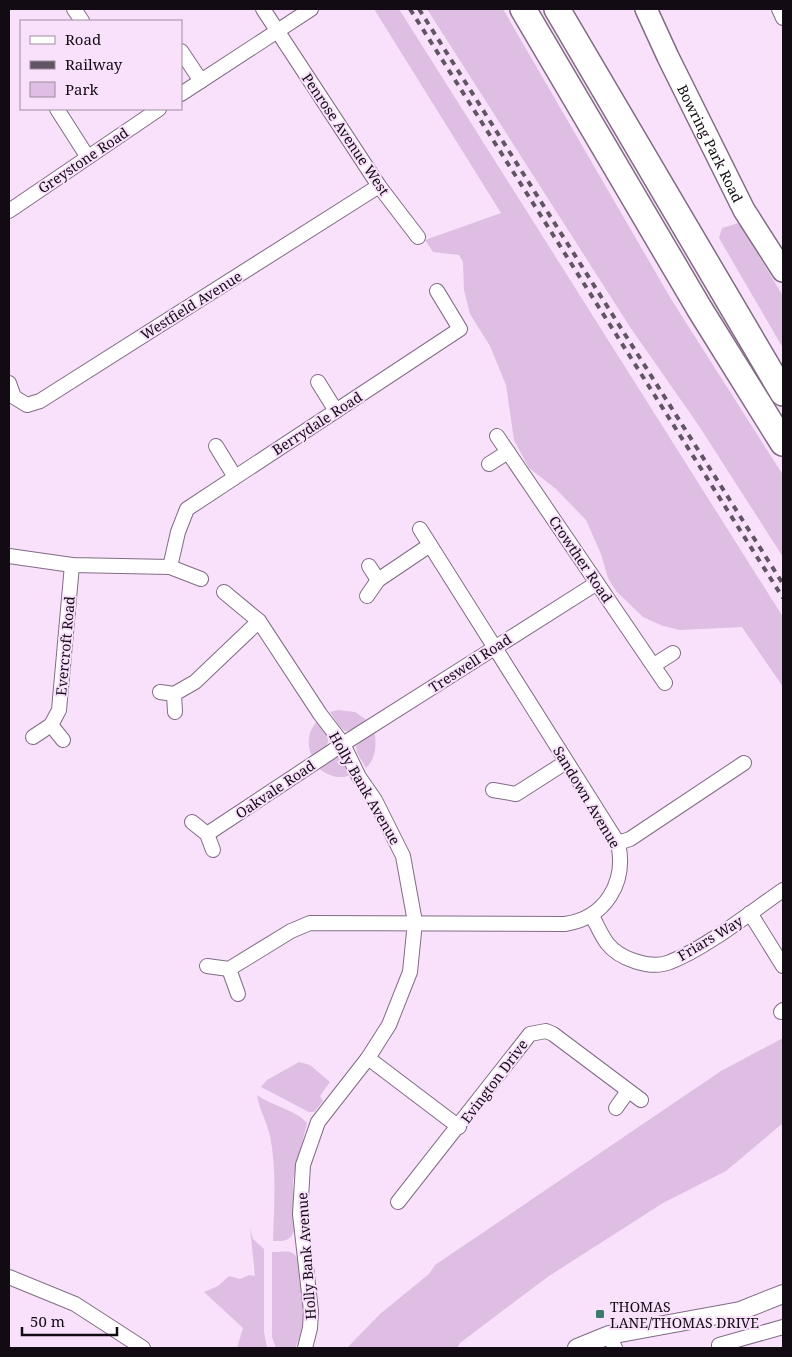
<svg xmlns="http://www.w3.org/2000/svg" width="792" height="1357" font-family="'Noto Serif',serif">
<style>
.green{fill:#debee3}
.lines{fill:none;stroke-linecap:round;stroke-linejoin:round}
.minor-casing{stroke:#816c84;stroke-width:16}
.tertiary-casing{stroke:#816c84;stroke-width:20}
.primary-casing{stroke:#816c84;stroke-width:24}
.motorway-casing{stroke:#816c84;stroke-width:28}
.minor{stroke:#fff;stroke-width:14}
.tertiary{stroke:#fff;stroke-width:18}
.primary{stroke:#fff;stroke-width:21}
.motorway{stroke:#fff;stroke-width:25}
.rail{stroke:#615563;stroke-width:4;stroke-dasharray:6 6;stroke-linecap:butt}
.poi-dot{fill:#3a7b6b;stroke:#f9e1fc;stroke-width:2}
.labels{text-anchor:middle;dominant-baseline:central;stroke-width:4;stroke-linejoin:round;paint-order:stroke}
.street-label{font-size:14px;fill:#120b13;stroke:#f9e1fc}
.poi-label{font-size:14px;fill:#120b13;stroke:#f9e1fc;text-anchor:start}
</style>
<rect width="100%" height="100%" fill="#f9e1fc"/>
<g class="green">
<path d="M 374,9 L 399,9 L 783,617 L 783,687 L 742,627 L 680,630 L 663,626 L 643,617 L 616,591 L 608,578 L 601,554 L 586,520 L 556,489 L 529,468 L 514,440 L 506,385 L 490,346 L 470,314 L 464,290 L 463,262 L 459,255 L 433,252 L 425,240 L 501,213 Z"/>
<path d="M 427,9 L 503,9 L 671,299 L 783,475 L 783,557 L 699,426 L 630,327 Z"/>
<path d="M 739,223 L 783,296 L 783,348 L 719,238 L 722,228 Z"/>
<path d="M 338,710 L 355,712 L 368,721 L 354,730 L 345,731 L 340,727 L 330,712 Z"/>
<path d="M 318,720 C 331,741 334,743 312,757 C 306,743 308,731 318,720 Z"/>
<path d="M 374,730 C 377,744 376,758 366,768 L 357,753 L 356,746 Z"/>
<path d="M 335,756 L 346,760 L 354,774 C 340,780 329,777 317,767 Z"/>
<path d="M 783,1038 L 783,1123 L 726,1171 L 663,1203 L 549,1276 L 460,1343 L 457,1348 L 347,1348 L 380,1314 L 429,1274 L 435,1265 L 721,1071 Z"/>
<path d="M 299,1062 L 310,1065 L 330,1082 L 320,1096 L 323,1101 L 314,1112 L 309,1112 L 261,1087 L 267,1080 Z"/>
<path d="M 257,1095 C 272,1106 296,1110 307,1123 L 293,1180 L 294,1231 C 290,1242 283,1241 273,1241 C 274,1206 277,1171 270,1136 C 267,1122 259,1109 257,1095 Z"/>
<path d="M 250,1228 L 253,1239 L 264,1249 L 264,1332 L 267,1348 L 237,1348 L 243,1328 L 204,1292 L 218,1286 L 229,1276 L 240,1279 L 249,1275 L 255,1276 Z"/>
<path d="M 272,1252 C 283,1253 294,1247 298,1261 C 302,1291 309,1320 295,1348 L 276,1348 L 272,1337 Z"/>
</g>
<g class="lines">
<g class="minor-casing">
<g id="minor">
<path d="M 74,9 L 82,21"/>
<path d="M 263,9 L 379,186 L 418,237"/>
<path d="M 779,9 L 783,18"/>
<path d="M 181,51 L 201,81"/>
<path d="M 181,94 L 311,9"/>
<path d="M 57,109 L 87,156"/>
<path d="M 9,211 L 159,109"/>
<path d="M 318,382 L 336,411"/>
<path d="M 9,383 L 14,397 L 27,405 L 40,401 L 379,186"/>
<path d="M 497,436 L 665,683"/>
<path d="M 216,446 L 235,477"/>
<path d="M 489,464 L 508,452"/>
<path d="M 9,556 L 72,565 L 170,567 L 201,579"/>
<path d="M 369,566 L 378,580"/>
<path d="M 170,567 L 178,532 L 187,509 L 460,329 L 437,291"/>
<path d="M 224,592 L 259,621 L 320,714 L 343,744 L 359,777 L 375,800 L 403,856 L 415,922 L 410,972 L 389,1025 L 368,1058 L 318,1122 L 303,1165 L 300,1214 L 311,1311 L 310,1328 L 305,1348"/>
<path d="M 367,596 L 378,580 L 430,545"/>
<path d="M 654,665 L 673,653"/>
<path d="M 160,692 L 174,694 L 195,682 L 259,621"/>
<path d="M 174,694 L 175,712"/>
<path d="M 51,725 L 63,740"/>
<path d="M 33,737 L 51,725 L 59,710 L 72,565"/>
<path d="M 493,790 L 516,794 L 566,762"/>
<path d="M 192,822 L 207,834 L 213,850"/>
<path d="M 207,834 L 343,744 L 597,583"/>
<path d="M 618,843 L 630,839 L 744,763"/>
<path d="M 750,913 L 783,966"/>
<path d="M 592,916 C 597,925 601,935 607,943 C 619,959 651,970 670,962 C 706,948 751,912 783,890"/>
<path d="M 207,966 L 229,969 L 291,931 L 310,923 L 565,924 C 605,918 627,883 618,843 L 420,529"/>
<path d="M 229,969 L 238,994"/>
<path d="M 781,1012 L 783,1010"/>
<path d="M 368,1058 L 459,1127"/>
<path d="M 616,1108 L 628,1091"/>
<path d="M 398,1202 L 530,1034 L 546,1031 L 553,1034 L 641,1100"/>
<path d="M 9,1277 L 75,1304 L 143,1348"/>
<path d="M 609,1335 L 615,1348"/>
<path d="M 719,1345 L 783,1327"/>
</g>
</g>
<g class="tertiary-casing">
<path id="tertiary" d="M 577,1348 L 609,1335 L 740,1311 L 783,1294"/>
</g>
<g class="primary-casing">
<g id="primary">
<path id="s1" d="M 646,9 L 668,57 L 744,210 L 783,271"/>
</g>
</g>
<g class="motorway-casing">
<g id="motorway">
<path d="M 523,9 L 699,308 L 783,443"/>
<path d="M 557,9 L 783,393"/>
</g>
</g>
<use href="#minor" class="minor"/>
<use href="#tertiary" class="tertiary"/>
<use href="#primary" class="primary"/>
<use href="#motorway" class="motorway"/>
<g class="rail">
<path d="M 410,9 L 783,598"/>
<path d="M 419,9 L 783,584"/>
</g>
</g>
<rect class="poi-dot" x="595" y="1309" width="10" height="10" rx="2.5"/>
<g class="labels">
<g class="street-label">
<text transform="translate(346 134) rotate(56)">Penrose Avenue West</text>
<text stroke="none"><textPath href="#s1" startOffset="149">Bowring Park Road</textPath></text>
<text transform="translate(83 160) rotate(-34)">Greystone Road</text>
<text transform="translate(191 305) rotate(-32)">Westfield Avenue</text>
<text transform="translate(317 423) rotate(-33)">Berrydale Road</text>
<text transform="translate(581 559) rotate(56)">Crowther Road</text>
<text transform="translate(65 646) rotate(-85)">Evercroft Road</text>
<text transform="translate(470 663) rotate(-33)">Treswell Road</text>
<text transform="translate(365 788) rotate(60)">Holly Bank Avenue</text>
<text transform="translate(275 789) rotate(-34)">Oakvale Road</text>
<text transform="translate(587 797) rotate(59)">Sandown Avenue</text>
<text transform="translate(710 938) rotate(-31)">Friars Way</text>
<text transform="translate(494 1081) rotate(-53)">Evington Drive</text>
<text transform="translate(306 1256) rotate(-94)">Holly Bank Avenue</text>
</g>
<g class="poi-label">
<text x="610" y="1306">THOMAS<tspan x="610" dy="16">LANE/THOMAS DRIVE</tspan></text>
</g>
</g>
<rect width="792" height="1357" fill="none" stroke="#120b13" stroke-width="20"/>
<rect x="20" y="20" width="162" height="90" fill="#f9e1fc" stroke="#9d8b9f"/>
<rect x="30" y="36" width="25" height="8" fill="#ffffff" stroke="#9d8b9f"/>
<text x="65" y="45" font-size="15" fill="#120b13">Road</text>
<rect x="30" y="61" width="25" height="8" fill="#615563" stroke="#9d8b9f"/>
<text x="65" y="70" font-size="15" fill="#120b13">Railway</text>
<rect x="30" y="82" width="25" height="15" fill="#debee3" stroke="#9d8b9f"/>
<text x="65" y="95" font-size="15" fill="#120b13">Park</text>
<path d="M22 1327v8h95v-8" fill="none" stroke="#120b13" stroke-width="2.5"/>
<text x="30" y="1327" font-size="15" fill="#120b13" stroke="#f9e1fc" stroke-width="4" paint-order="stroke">50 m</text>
</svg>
